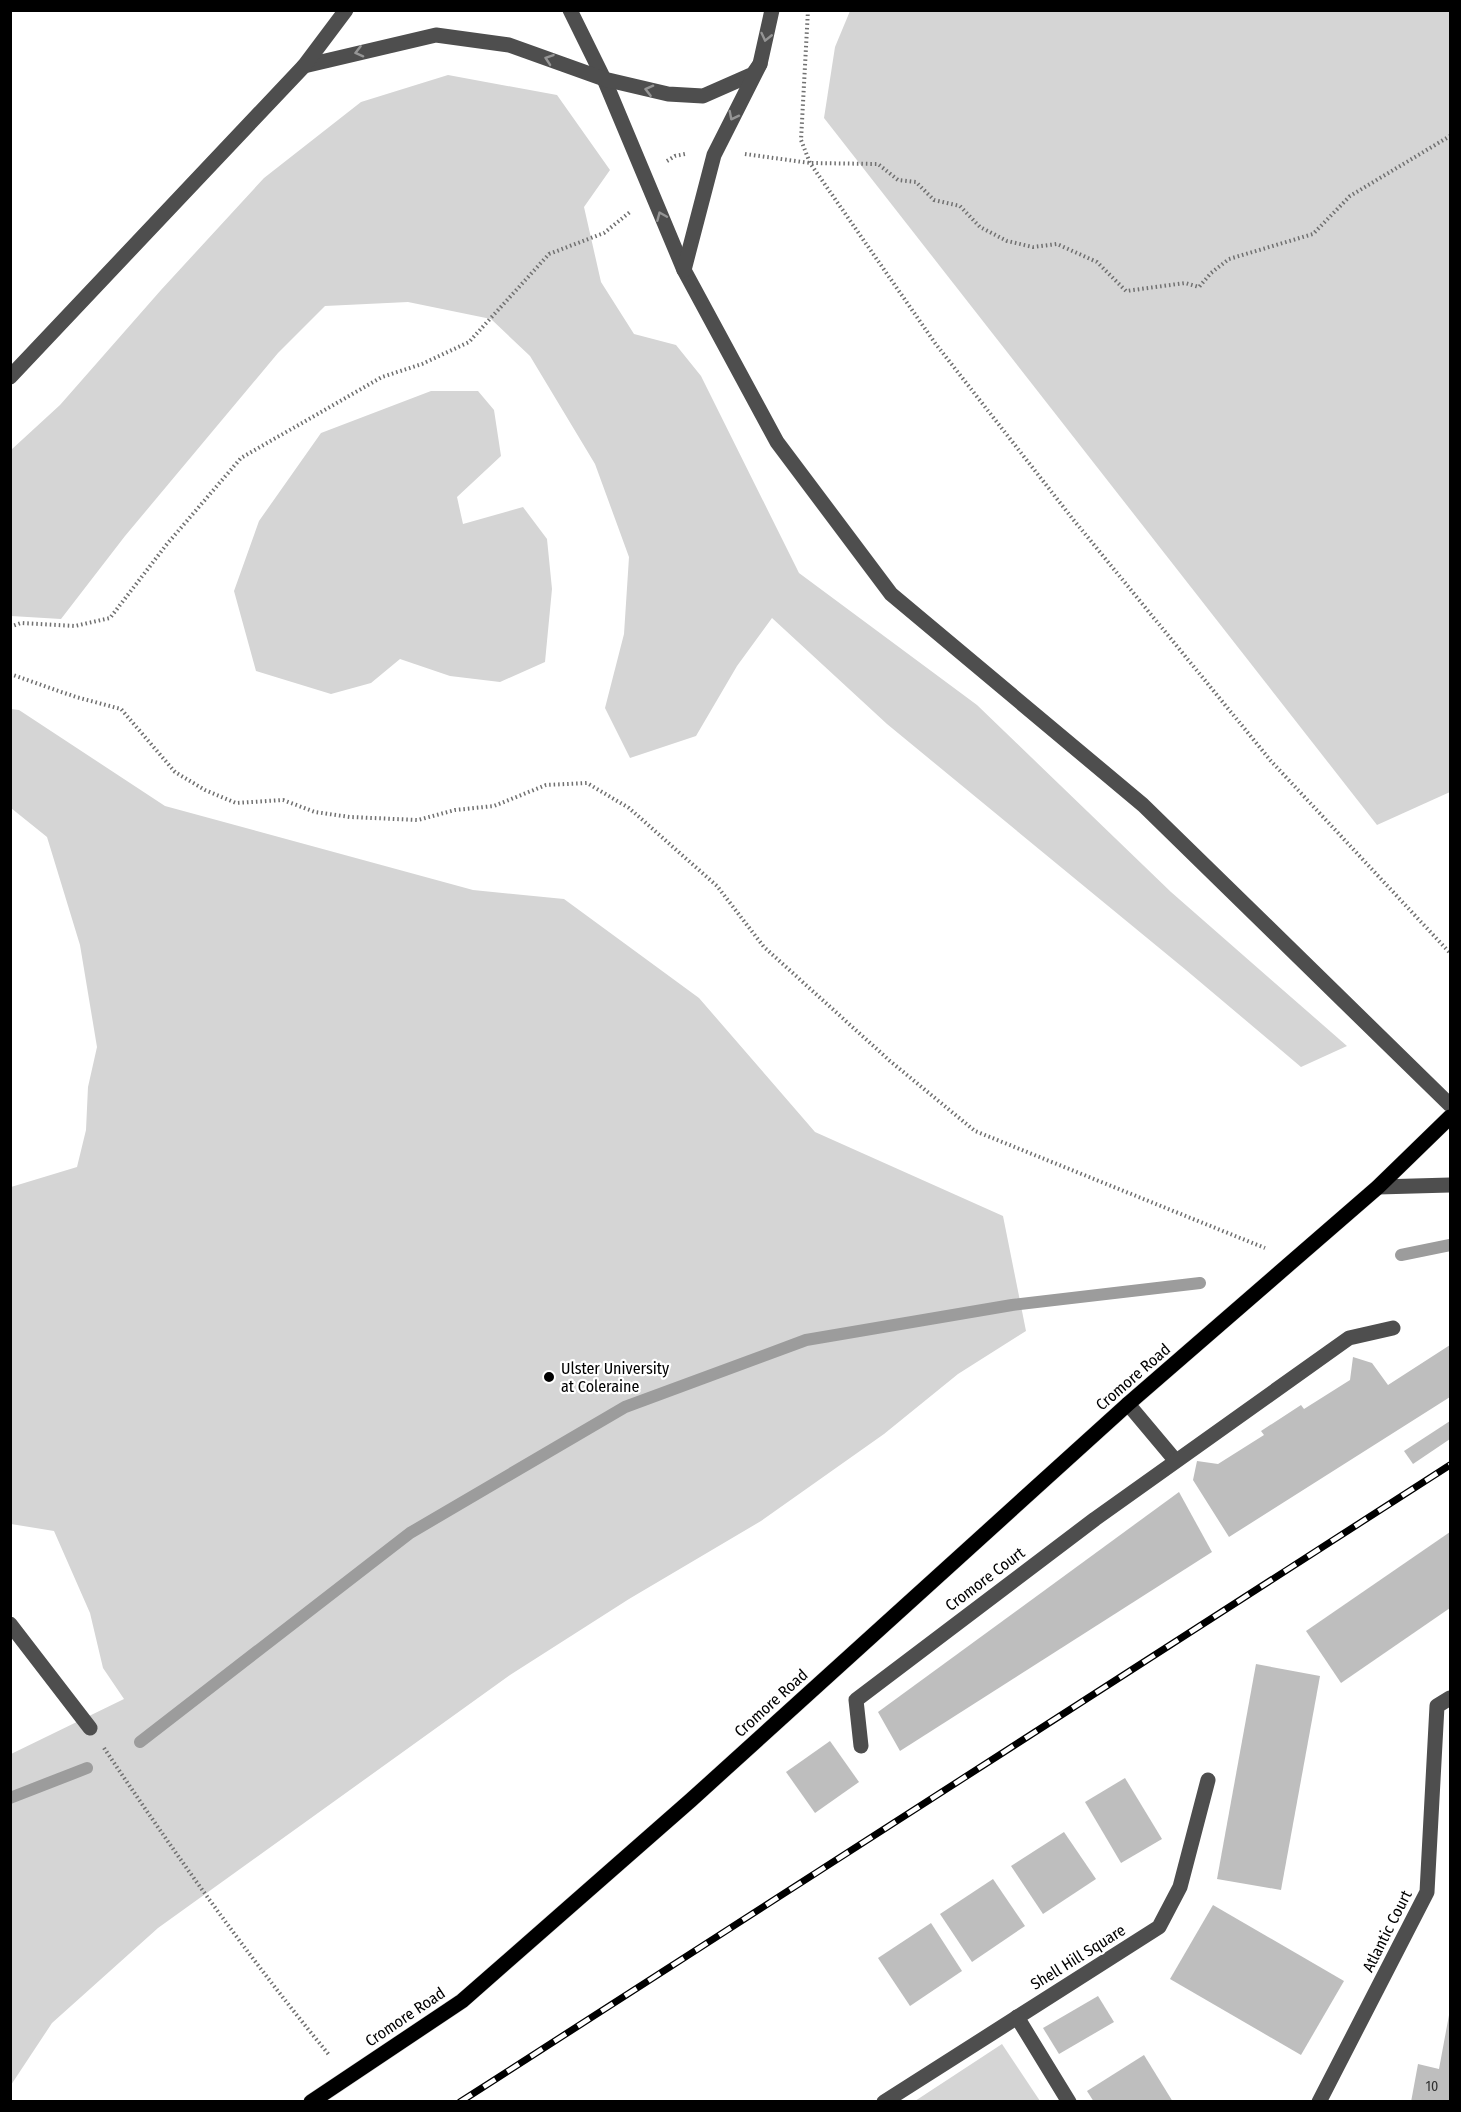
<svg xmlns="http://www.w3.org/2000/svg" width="1461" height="2112" font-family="'Fira Sans Condensed',sans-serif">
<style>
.green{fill:#d5d5d5}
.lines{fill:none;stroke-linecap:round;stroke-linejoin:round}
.stream{stroke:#9c9c9c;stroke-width:12}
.building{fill:#bebebe}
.major-casing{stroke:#dbdbdb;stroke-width:16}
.path{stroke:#707070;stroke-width:4;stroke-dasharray:1.5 3;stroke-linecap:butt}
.minor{stroke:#4e4e4e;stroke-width:15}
.major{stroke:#000;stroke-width:15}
.rail-casing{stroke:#000;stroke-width:7}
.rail{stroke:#fff;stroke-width:4.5;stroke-dasharray:14;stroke-linecap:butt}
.oneway{stroke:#959595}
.poi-dot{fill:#000;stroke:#fff;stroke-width:2}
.labels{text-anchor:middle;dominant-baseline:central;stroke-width:4.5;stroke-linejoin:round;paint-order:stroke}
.number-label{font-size:14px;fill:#303030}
.poi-label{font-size:16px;fill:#000;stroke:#fff;text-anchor:start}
.street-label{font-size:16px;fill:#000;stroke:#fff}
</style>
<rect width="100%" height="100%" fill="#fff"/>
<g class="green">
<path d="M 850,11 L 1450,11 L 1450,792 L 1377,825 L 824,118 L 835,47 Z"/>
<path d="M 448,75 L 557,95 L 610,170 L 584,207 L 601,282 L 634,334 L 676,345 L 701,376 L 799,573 L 977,705 L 1171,892 L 1347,1046 L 1301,1067 L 1186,970 L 887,724 L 772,618 L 737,666 L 696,736 L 630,758 L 605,708 L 624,634 L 629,557 L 595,464 L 530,356 L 491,319 L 408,302 L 325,306 L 278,353 L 125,536 L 61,619 L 11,616 L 11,450 L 60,405 L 161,290 L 264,178 L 361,102 Z"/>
<path d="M 431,391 L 478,391 L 494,410 L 501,456 L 457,497 L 463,524 L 523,507 L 547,539 L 552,589 L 545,662 L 500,682 L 450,676 L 400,659 L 371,683 L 331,694 L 256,671 L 234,591 L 259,521 L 321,433 Z"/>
<path d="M 11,709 L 19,710 L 165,806 L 473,890 L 564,899 L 699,998 L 815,1132 L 1003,1216 L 1026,1331 L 958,1374 L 884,1434 L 761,1521 L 629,1599 L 510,1675 L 158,1928 L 52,2023 L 11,2085 L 11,1754 L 124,1699 L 103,1668 L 90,1613 L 54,1531 L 11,1524 L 11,1187 L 77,1167 L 86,1130 L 88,1087 L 97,1047 L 80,945 L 47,837 L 11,808 Z"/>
<path d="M 1002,2044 L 1040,2101 L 915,2101 Z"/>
</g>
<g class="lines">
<g class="stream">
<path d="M 1401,1255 L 1450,1245"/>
<path d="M 140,1742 L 410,1533 L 625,1407 L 806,1340 L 1012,1305 L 1200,1283"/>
<path d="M 10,1798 L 87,1768"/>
</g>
</g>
<g class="building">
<path d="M 1450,1345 L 1450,1397 L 1229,1537 L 1193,1480 L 1197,1461 L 1218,1464 L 1264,1435 L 1261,1431 L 1301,1405 L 1304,1409 L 1350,1380 L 1353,1357 L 1372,1363 L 1388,1385 Z"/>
<path d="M 1450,1421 L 1450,1439 L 1413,1464 L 1404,1451 Z"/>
<path d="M 1179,1492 L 1212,1552 L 900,1751 L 878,1712 Z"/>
<path d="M 1450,1532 L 1450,1608 L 1341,1683 L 1306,1631 Z"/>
<path d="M 1256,1664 L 1320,1676 L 1281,1890 L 1217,1879 Z"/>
<path d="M 830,1741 L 859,1782 L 815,1813 L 786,1772 Z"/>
<path d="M 1125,1778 L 1162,1839 L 1121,1863 L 1085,1802 Z"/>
<path d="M 1064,1832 L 1096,1879 L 1043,1914 L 1011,1866 Z"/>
<path d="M 993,1879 L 1025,1926 L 972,1962 L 940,1914 Z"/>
<path d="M 1213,1905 L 1344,1981 L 1301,2055 L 1170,1979 Z"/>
<path d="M 931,1923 L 962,1971 L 910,2006 L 878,1958 Z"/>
<path d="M 1098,1996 L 1114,2022 L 1059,2054 L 1043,2028 Z"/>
<path d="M 1449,2015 L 1450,2102 L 1411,2102 L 1418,2064 L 1439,2069 Z"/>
<path d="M 1144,2055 L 1173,2102 L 1094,2102 L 1087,2091 Z"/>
</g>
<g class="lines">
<g class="major-casing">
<path id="major" d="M 311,2102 L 462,2001 L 691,1800 L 1128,1404 L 1378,1187 L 1450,1117"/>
</g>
<g class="path">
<path d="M 808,10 L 801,140 L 810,163 L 935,343 L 1072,518 L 1271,761 L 1450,953"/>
<path d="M 745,154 L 810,163 L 878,164 L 898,180 L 916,182 L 934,200 L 960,206 L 980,227 L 1007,241 L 1033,247 L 1057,244 L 1097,262 L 1126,291 L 1185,283 L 1199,287 L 1211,273 L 1229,259 L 1313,234 L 1350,196 L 1450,136"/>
<path d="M 667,161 L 675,156 L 685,154"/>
<path d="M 10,627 L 21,623 L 75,626 L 110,618 L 167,544 L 241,458 L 382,377 L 422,364 L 469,342 L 549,254 L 604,233 L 630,212"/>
<path d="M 10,674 L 76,697 L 121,709 L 175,772 L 205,790 L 236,803 L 283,800 L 315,812 L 350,817 L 418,820 L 455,810 L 494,806 L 546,785 L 587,783 L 629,808 L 717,886 L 764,947 L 890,1061 L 975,1131 L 1265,1248"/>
<path d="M 104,1748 C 175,1854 249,1958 330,2056"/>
</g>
<g class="minor">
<path d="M 570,10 L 604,79 L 684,270 L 777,442 L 891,594 L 1143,805 L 1450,1105"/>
<path d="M 304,66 L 436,35 L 509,45 L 604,79 L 668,94 L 703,96 L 753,74 L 760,64"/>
<path d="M 684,270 L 714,155 L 760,64 L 772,10"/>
<path d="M 10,377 L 304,66 L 346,10"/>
<path d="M 1378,1187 L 1450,1185"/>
<path d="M 1128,1404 L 1175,1460"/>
<path d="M 10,1624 L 90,1728"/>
<path d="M 861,1746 L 856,1700 L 1095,1519 L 1349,1338 L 1393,1328"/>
<path d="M 1017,2017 L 1069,2102"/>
<path d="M 884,2102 L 1159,1927 L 1180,1887 L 1208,1780"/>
<path d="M 1319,2102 L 1427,1892 L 1437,1706 L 1450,1698"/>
</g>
<use href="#major" class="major"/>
<g class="rail-casing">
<path id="rail" d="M 460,2102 L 1450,1465"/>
</g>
<use href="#rail" class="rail"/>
</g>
<defs><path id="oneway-chevron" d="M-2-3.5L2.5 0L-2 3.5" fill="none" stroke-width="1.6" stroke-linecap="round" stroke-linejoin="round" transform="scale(1.5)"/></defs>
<g class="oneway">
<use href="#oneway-chevron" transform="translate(766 37) rotate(103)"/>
<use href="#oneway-chevron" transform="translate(359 52) rotate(166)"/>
<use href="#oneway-chevron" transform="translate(549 59) rotate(-161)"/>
<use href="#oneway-chevron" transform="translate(649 90) rotate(-166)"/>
<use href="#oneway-chevron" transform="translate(733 116) rotate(117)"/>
<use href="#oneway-chevron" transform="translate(661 216) rotate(-113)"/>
</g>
<circle class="poi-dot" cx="549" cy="1377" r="6"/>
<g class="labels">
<g class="number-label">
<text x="1432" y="2086">10</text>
</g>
<g class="poi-label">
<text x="561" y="1368">Ulster University<tspan x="561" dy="18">at Coleraine</tspan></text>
</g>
<g class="street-label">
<text transform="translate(1133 1377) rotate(-41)">Cromore Road</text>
<text transform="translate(985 1579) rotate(-37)">Cromore Court</text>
<text transform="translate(771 1703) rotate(-42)">Cromore Road</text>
<text transform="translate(1387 1931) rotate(-63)">Atlantic Court</text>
<text transform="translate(1078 1957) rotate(-32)">Shell Hill Square</text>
<text transform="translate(405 2017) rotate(-34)">Cromore Road</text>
</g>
</g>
<rect width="1461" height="2112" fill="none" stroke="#000000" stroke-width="24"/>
</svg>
